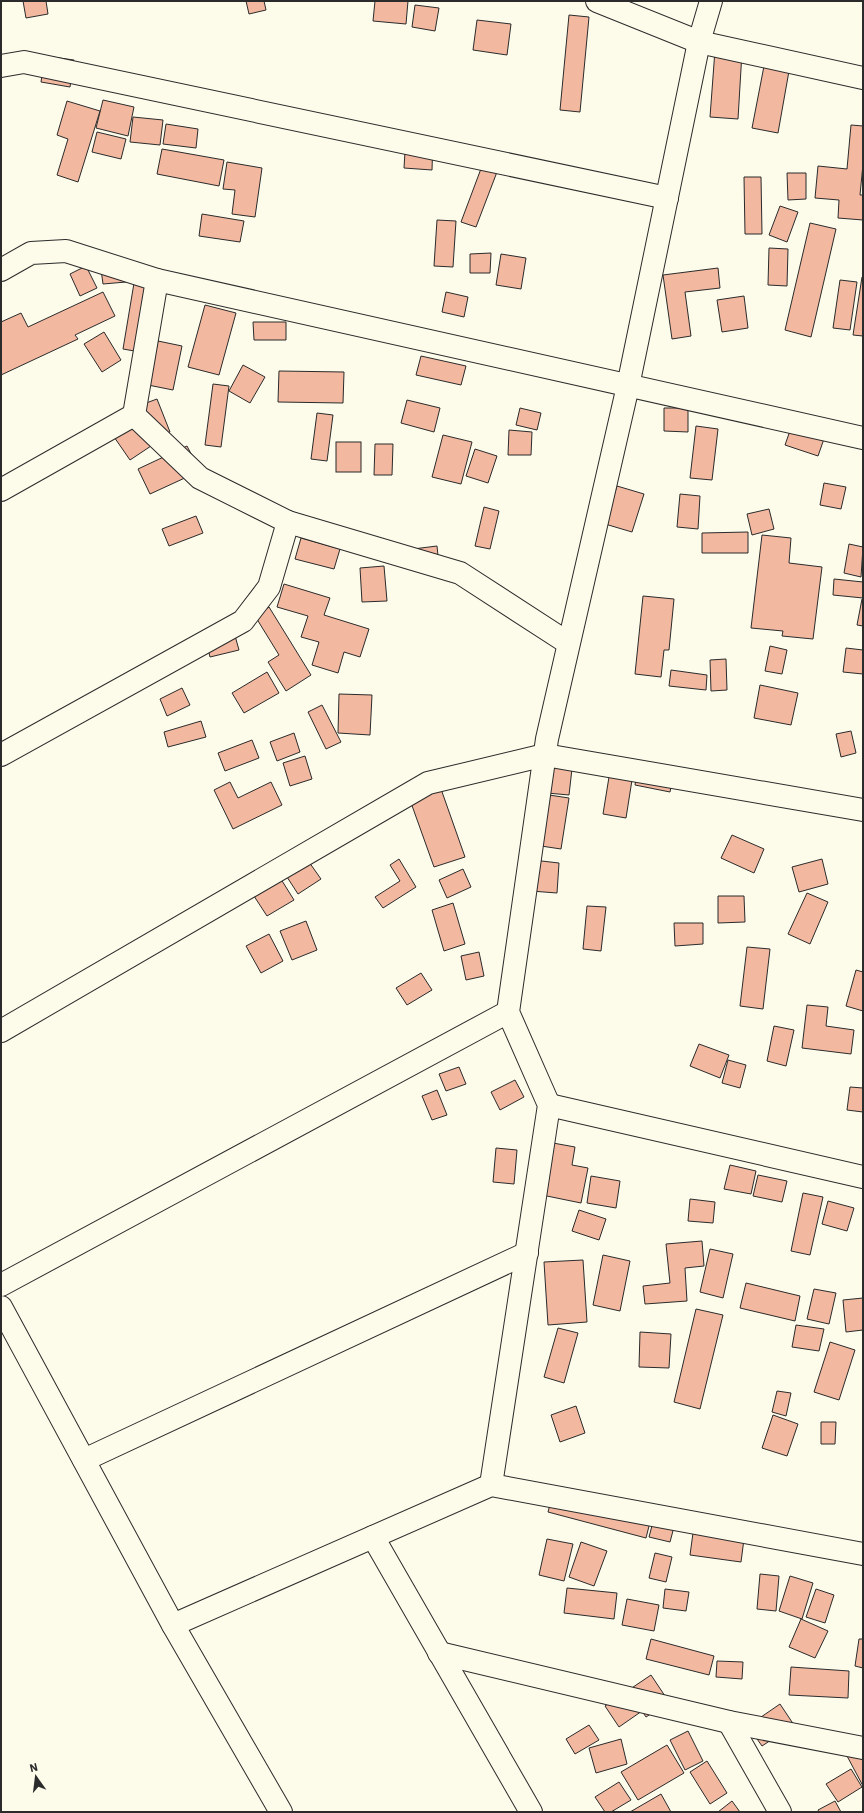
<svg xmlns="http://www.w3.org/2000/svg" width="864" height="1813" font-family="'IBM Plex Sans',sans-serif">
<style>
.building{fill:#f2b8a0;stroke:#2b2b2b}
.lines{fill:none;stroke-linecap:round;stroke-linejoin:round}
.minor-casing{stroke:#2b2b2b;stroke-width:24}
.minor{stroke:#fdfbea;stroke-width:22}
</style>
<rect width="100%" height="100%" fill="#fdfbea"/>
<g class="building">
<path d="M 23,1 L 46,1 L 48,14 L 26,18 Z"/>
<path d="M 246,1 L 264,1 L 266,10 L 249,14 Z"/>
<path d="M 375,1 L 408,1 L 406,24 L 373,21 Z"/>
<path d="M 415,5 L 439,8 L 435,31 L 412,27 Z"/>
<path d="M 569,15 L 589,17 L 580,112 L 560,110 Z"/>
<path d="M 477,20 L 511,24 L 507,55 L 473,50 Z"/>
<path d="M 715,50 L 742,52 L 738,119 L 710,117 Z"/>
<path d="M 45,56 L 74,60 L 70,87 L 41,82 Z"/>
<path d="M 764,66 L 789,71 L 778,133 L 752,128 Z"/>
<path d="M 103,100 L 134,107 L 128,136 L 96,128 Z"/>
<path d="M 67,101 L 100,111 L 78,182 L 57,175 L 68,139 L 57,135 Z"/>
<path d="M 133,117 L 163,120 L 160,145 L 130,142 Z"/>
<path d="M 166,124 L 198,129 L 196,148 L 163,144 Z"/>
<path d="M 851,125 L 863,126 L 863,164 L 860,195 L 863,195 L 863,220 L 838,218 L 839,200 L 815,198 L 818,166 L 847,169 Z"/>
<path d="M 97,132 L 126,139 L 121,159 L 92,152 Z"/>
<path d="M 406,136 L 433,138 L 432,170 L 404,168 Z"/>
<path d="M 162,149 L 224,160 L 219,186 L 157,174 Z"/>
<path d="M 227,162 L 262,168 L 255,217 L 232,214 L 235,190 L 223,189 Z"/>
<path d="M 482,166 L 497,172 L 476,227 L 461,222 Z"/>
<path d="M 787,173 L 806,173 L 806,199 L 788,200 Z"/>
<path d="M 744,177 L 761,177 L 762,234 L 745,234 Z"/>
<path d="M 780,206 L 798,212 L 787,242 L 769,235 Z"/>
<path d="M 202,214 L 244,221 L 240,242 L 199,236 Z"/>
<path d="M 437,220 L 456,221 L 453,267 L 434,266 Z"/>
<path d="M 810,223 L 836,229 L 811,337 L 785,330 Z"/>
<path d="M 769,248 L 788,249 L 787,286 L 768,285 Z"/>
<path d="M 491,253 L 490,273 L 470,273 L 470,254 Z"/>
<path d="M 501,254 L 526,258 L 521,289 L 496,285 Z"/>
<path d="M 123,259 L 126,282 L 103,284 L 100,262 Z"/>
<path d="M 86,266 L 97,288 L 80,296 L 70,274 Z"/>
<path d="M 718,268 L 720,288 L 685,292 L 691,336 L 672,339 L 663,275 Z"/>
<path d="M 862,277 L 863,278 L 863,336 L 853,335 Z"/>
<path d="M 840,280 L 857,282 L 850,330 L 833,328 Z"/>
<path d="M 134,283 L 157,287 L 146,353 L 123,349 Z"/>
<path d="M 103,292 L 115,316 L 75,335 L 78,339 L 1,375 L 1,322 L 21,313 L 28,327 Z"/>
<path d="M 446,292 L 468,297 L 464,317 L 442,312 Z"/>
<path d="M 744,296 L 748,328 L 722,332 L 717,300 Z"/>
<path d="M 205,305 L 236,313 L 219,375 L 188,367 Z"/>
<path d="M 253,322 L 286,322 L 286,340 L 254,340 Z"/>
<path d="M 104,332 L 121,360 L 102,372 L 84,344 Z"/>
<path d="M 158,341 L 182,346 L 173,390 L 148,385 Z"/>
<path d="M 421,356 L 466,366 L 461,385 L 416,375 Z"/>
<path d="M 243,365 L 265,377 L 250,403 L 229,391 Z"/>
<path d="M 279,371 L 344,372 L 343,403 L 278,402 Z"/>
<path d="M 213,384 L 229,386 L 221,447 L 205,445 Z"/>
<path d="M 157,399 L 170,432 L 151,439 L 138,406 Z"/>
<path d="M 407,400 L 440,408 L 434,432 L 401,423 Z"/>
<path d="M 520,408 L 541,413 L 537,430 L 516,425 Z"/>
<path d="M 664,408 L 688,408 L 688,432 L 664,431 Z"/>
<path d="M 317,413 L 333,415 L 327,461 L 311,459 Z"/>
<path d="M 133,419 L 151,446 L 130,460 L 112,434 Z"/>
<path d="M 792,425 L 825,436 L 818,456 L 785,445 Z"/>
<path d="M 696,426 L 718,429 L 712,480 L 690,478 Z"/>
<path d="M 509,430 L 532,432 L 531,455 L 508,455 Z"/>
<path d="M 443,435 L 472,442 L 461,484 L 432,477 Z"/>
<rect x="336" y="442" width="25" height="30"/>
<path d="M 375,444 L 393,444 L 392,475 L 374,475 Z"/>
<path d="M 187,446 L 200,471 L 150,494 L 138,469 Z"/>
<path d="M 475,449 L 497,456 L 488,483 L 466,476 Z"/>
<path d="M 824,483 L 846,487 L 841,509 L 820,505 Z"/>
<path d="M 617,486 L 644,494 L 632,532 L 605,524 Z"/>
<path d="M 680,494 L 700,496 L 698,529 L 677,527 Z"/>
<path d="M 484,507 L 499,511 L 490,549 L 475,546 Z"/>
<path d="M 769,509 L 774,529 L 752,535 L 747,514 Z"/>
<path d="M 196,516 L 203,533 L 169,546 L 162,529 Z"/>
<path d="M 748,532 L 748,553 L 702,553 L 702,533 Z"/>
<path d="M 762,535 L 791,538 L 789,563 L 822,567 L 813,639 L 782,636 L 783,631 L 751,628 Z"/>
<path d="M 301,538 L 340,549 L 334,569 L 295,559 Z"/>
<path d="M 849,544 L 863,547 L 861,577 L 844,573 Z"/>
<path d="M 437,546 L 439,565 L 413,549 Z"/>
<path d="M 384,566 L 387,601 L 362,602 L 360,568 Z"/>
<path d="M 834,579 L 863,582 L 863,598 L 833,595 Z"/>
<path d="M 284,584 L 330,598 L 324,615 L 369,629 L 360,657 L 344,652 L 338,673 L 312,665 L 319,642 L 301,637 L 308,616 L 277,607 Z"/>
<path d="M 643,596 L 674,599 L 669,650 L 664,650 L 661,677 L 635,674 Z"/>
<path d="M 862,599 L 863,599 L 863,626 L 857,625 Z"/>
<path d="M 269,607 L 311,675 L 286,691 L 268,662 L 279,655 L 255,616 Z"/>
<path d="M 232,625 L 239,650 L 210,657 L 204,633 Z"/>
<path d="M 770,646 L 787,650 L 782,674 L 765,671 Z"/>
<path d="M 846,648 L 863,650 L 863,674 L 843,672 Z"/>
<path d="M 726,659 L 727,690 L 711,691 L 710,660 Z"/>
<path d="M 671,670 L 707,675 L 706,690 L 669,686 Z"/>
<path d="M 267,672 L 279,693 L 244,713 L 232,693 Z"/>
<path d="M 760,685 L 798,693 L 791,725 L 754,718 Z"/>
<path d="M 182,688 L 190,705 L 167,716 L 160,699 Z"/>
<path d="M 339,694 L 372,695 L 370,735 L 338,733 Z"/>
<path d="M 322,705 L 341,742 L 326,749 L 308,712 Z"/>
<path d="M 201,721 L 206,737 L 168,747 L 164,732 Z"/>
<path d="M 851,731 L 856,753 L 841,757 L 836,734 Z"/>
<path d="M 294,733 L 300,752 L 277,761 L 270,742 Z"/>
<path d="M 252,740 L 259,758 L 225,771 L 218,753 Z"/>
<path d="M 305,756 L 312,779 L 290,786 L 283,763 Z"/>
<path d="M 550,758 L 573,760 L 569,795 L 547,793 Z"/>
<path d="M 638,768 L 673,776 L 670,792 L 635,785 Z"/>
<path d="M 609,777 L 632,780 L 626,818 L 603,814 Z"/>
<path d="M 230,782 L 238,798 L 271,782 L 282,805 L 233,829 L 214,790 Z"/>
<path d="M 441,789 L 465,857 L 434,867 L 410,800 Z"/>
<path d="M 549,795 L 569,798 L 561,849 L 541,846 Z"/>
<path d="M 732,835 L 764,849 L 754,873 L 721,858 Z"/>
<path d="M 399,859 L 416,887 L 383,908 L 375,897 L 400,881 L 390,865 Z"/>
<path d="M 822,859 L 828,884 L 799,892 L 792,867 Z"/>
<path d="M 533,860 L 559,863 L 557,893 L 531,891 Z"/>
<path d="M 309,862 L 321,879 L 298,894 L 287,877 Z"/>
<path d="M 463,869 L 471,887 L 447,898 L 439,880 Z"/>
<path d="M 279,876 L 294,900 L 267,916 L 252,893 Z"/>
<path d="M 807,893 L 828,902 L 810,944 L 788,934 Z"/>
<path d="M 718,896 L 744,896 L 745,922 L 718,923 Z"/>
<path d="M 453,903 L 465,944 L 444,951 L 432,910 Z"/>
<path d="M 587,906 L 606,907 L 601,951 L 583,949 Z"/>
<path d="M 306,921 L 317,950 L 292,960 L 280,931 Z"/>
<path d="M 674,923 L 703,923 L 703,944 L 675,946 Z"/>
<path d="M 269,934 L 283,961 L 261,973 L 246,946 Z"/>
<path d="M 747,947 L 770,949 L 763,1009 L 740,1006 Z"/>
<path d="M 479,952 L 484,976 L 466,980 L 461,956 Z"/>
<path d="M 856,970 L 863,972 L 863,1011 L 846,1006 Z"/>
<path d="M 421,973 L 432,990 L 407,1005 L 396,988 Z"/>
<path d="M 807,1005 L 828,1007 L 826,1026 L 854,1030 L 851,1054 L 802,1048 Z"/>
<path d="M 774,1026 L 794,1030 L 786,1066 L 767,1061 Z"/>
<path d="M 699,1044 L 729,1055 L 720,1078 L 690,1066 Z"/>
<path d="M 728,1060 L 746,1065 L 740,1088 L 722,1083 Z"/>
<path d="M 459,1067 L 466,1084 L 446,1091 L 439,1074 Z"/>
<path d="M 515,1080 L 524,1097 L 500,1110 L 491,1092 Z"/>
<path d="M 850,1087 L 863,1088 L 863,1112 L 847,1110 Z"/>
<path d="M 437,1090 L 447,1115 L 432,1120 L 422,1096 Z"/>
<path d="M 553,1143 L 575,1147 L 572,1165 L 588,1168 L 581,1203 L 542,1195 Z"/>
<path d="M 496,1148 L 517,1150 L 514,1184 L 493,1182 Z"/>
<path d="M 730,1165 L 756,1171 L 751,1194 L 724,1189 Z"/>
<path d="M 758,1175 L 787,1181 L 782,1202 L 753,1196 Z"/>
<path d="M 591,1176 L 620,1181 L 616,1208 L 587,1203 Z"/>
<path d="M 803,1193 L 823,1197 L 810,1255 L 791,1251 Z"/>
<path d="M 690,1199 L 715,1202 L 713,1223 L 688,1221 Z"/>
<path d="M 828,1201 L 854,1208 L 847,1231 L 822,1224 Z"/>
<path d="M 579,1210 L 606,1219 L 599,1240 L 572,1231 Z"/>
<path d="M 702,1241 L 704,1266 L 685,1268 L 687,1301 L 645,1304 L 643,1286 L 670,1283 L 666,1244 Z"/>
<path d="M 710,1249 L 733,1254 L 723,1298 L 700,1292 Z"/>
<path d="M 603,1255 L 630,1261 L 620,1311 L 593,1305 Z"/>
<path d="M 583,1260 L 587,1322 L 548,1325 L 544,1262 Z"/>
<path d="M 746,1283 L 800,1296 L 795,1321 L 740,1308 Z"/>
<path d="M 814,1289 L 836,1293 L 829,1324 L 807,1319 Z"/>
<path d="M 863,1298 L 863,1330 L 846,1332 L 843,1300 Z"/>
<path d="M 696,1309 L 723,1315 L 700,1409 L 674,1402 Z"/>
<path d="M 796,1325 L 824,1329 L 819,1351 L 792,1347 Z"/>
<path d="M 558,1328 L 578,1333 L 564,1383 L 544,1377 Z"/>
<path d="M 640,1332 L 671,1334 L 669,1368 L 639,1367 Z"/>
<path d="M 830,1342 L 855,1350 L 839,1400 L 814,1392 Z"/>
<path d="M 777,1391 L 791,1393 L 786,1416 L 772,1412 Z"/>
<path d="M 576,1406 L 585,1433 L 560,1442 L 551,1415 Z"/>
<path d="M 773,1415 L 798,1424 L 787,1456 L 762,1448 Z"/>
<path d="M 821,1422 L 836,1422 L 835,1444 L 821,1444 Z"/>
<path d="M 553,1493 L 651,1518 L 646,1538 L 548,1512 Z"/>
<path d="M 653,1522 L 674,1527 L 670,1542 L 649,1537 Z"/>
<path d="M 693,1533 L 744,1539 L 741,1562 L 690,1555 Z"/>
<path d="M 547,1539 L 573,1544 L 564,1581 L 539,1575 Z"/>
<path d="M 581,1542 L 607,1551 L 594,1586 L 569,1577 Z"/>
<path d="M 655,1553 L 672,1557 L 666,1582 L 649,1578 Z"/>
<path d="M 760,1574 L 779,1576 L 776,1611 L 757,1609 Z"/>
<path d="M 790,1576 L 813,1583 L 802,1619 L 779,1611 Z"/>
<path d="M 567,1588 L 617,1593 L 614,1619 L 564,1613 Z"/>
<path d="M 665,1589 L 689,1592 L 686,1611 L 663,1608 Z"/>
<path d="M 816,1589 L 834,1595 L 825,1623 L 806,1617 Z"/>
<path d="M 627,1599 L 659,1605 L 654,1631 L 622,1625 Z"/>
<path d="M 801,1619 L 828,1631 L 815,1658 L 789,1647 Z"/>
<path d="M 651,1639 L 714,1656 L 709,1675 L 646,1659 Z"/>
<path d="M 859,1639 L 863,1639 L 863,1668 L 855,1666 Z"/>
<path d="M 717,1661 L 743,1662 L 742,1679 L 716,1677 Z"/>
<path d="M 791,1667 L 849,1671 L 848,1698 L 789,1695 Z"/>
<path d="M 651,1675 L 669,1702 L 646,1717 L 642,1711 L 619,1727 L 605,1706 Z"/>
<path d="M 780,1704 L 794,1725 L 762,1746 L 748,1726 Z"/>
<path d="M 589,1725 L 599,1740 L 575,1754 L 566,1739 Z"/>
<path d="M 688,1731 L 703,1761 L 685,1770 L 670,1740 Z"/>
<path d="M 621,1739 L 627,1764 L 596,1773 L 589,1748 Z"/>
<path d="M 667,1745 L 684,1773 L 638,1800 L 621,1772 Z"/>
<path d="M 863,1748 L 863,1786 L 847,1756 Z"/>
<path d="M 707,1761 L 727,1793 L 710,1804 L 690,1772 Z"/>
<path d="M 851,1769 L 862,1787 L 838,1802 L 826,1784 Z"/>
<path d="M 619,1782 L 631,1800 L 611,1812 L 605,1812 L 595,1797 Z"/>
<path d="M 661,1794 L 671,1812 L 630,1812 Z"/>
<path d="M 732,1801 L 740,1812 L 718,1812 Z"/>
<path d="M 835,1801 L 841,1812 L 819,1812 L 818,1810 Z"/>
</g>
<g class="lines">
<g class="minor-casing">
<g id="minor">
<path d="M 597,1 L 699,42 L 863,78"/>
<path d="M 1,66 L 24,62 L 667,198"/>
<path d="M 1,270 L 31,253 L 66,251 L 157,280 L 863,438"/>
<path d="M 134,415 L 200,478 L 288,522"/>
<path d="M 1,490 L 134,415 L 157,280"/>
<path d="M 1,755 L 243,621 L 269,587 L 288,522 L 460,573 L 568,643"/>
<path d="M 1,1031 L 428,783 L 545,755 L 863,810"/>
<path d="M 549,1105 L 863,1177"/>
<path d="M 1,1285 L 508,1012"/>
<path d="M 1,1307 L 173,1625 L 281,1812"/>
<path d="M 84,1460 L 527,1253"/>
<path d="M 491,1485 L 549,1105 L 508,1012 L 547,739 L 628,386 L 699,42 L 711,1"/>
<path d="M 373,1537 L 531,1812"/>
<path d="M 173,1625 L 491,1485 L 863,1554"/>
<path d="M 439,1653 L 729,1722 L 863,1748"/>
<path d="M 729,1722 L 780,1812"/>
</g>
</g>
<use href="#minor" class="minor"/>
</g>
<rect width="864" height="1813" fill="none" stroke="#2b2b2b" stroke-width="4"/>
<g transform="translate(36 1777) rotate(346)" stroke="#fdfbea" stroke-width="3" paint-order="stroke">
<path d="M0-3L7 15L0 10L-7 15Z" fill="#2b2b2b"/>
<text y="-6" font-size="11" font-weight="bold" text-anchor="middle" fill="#2b2b2b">N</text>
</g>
</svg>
